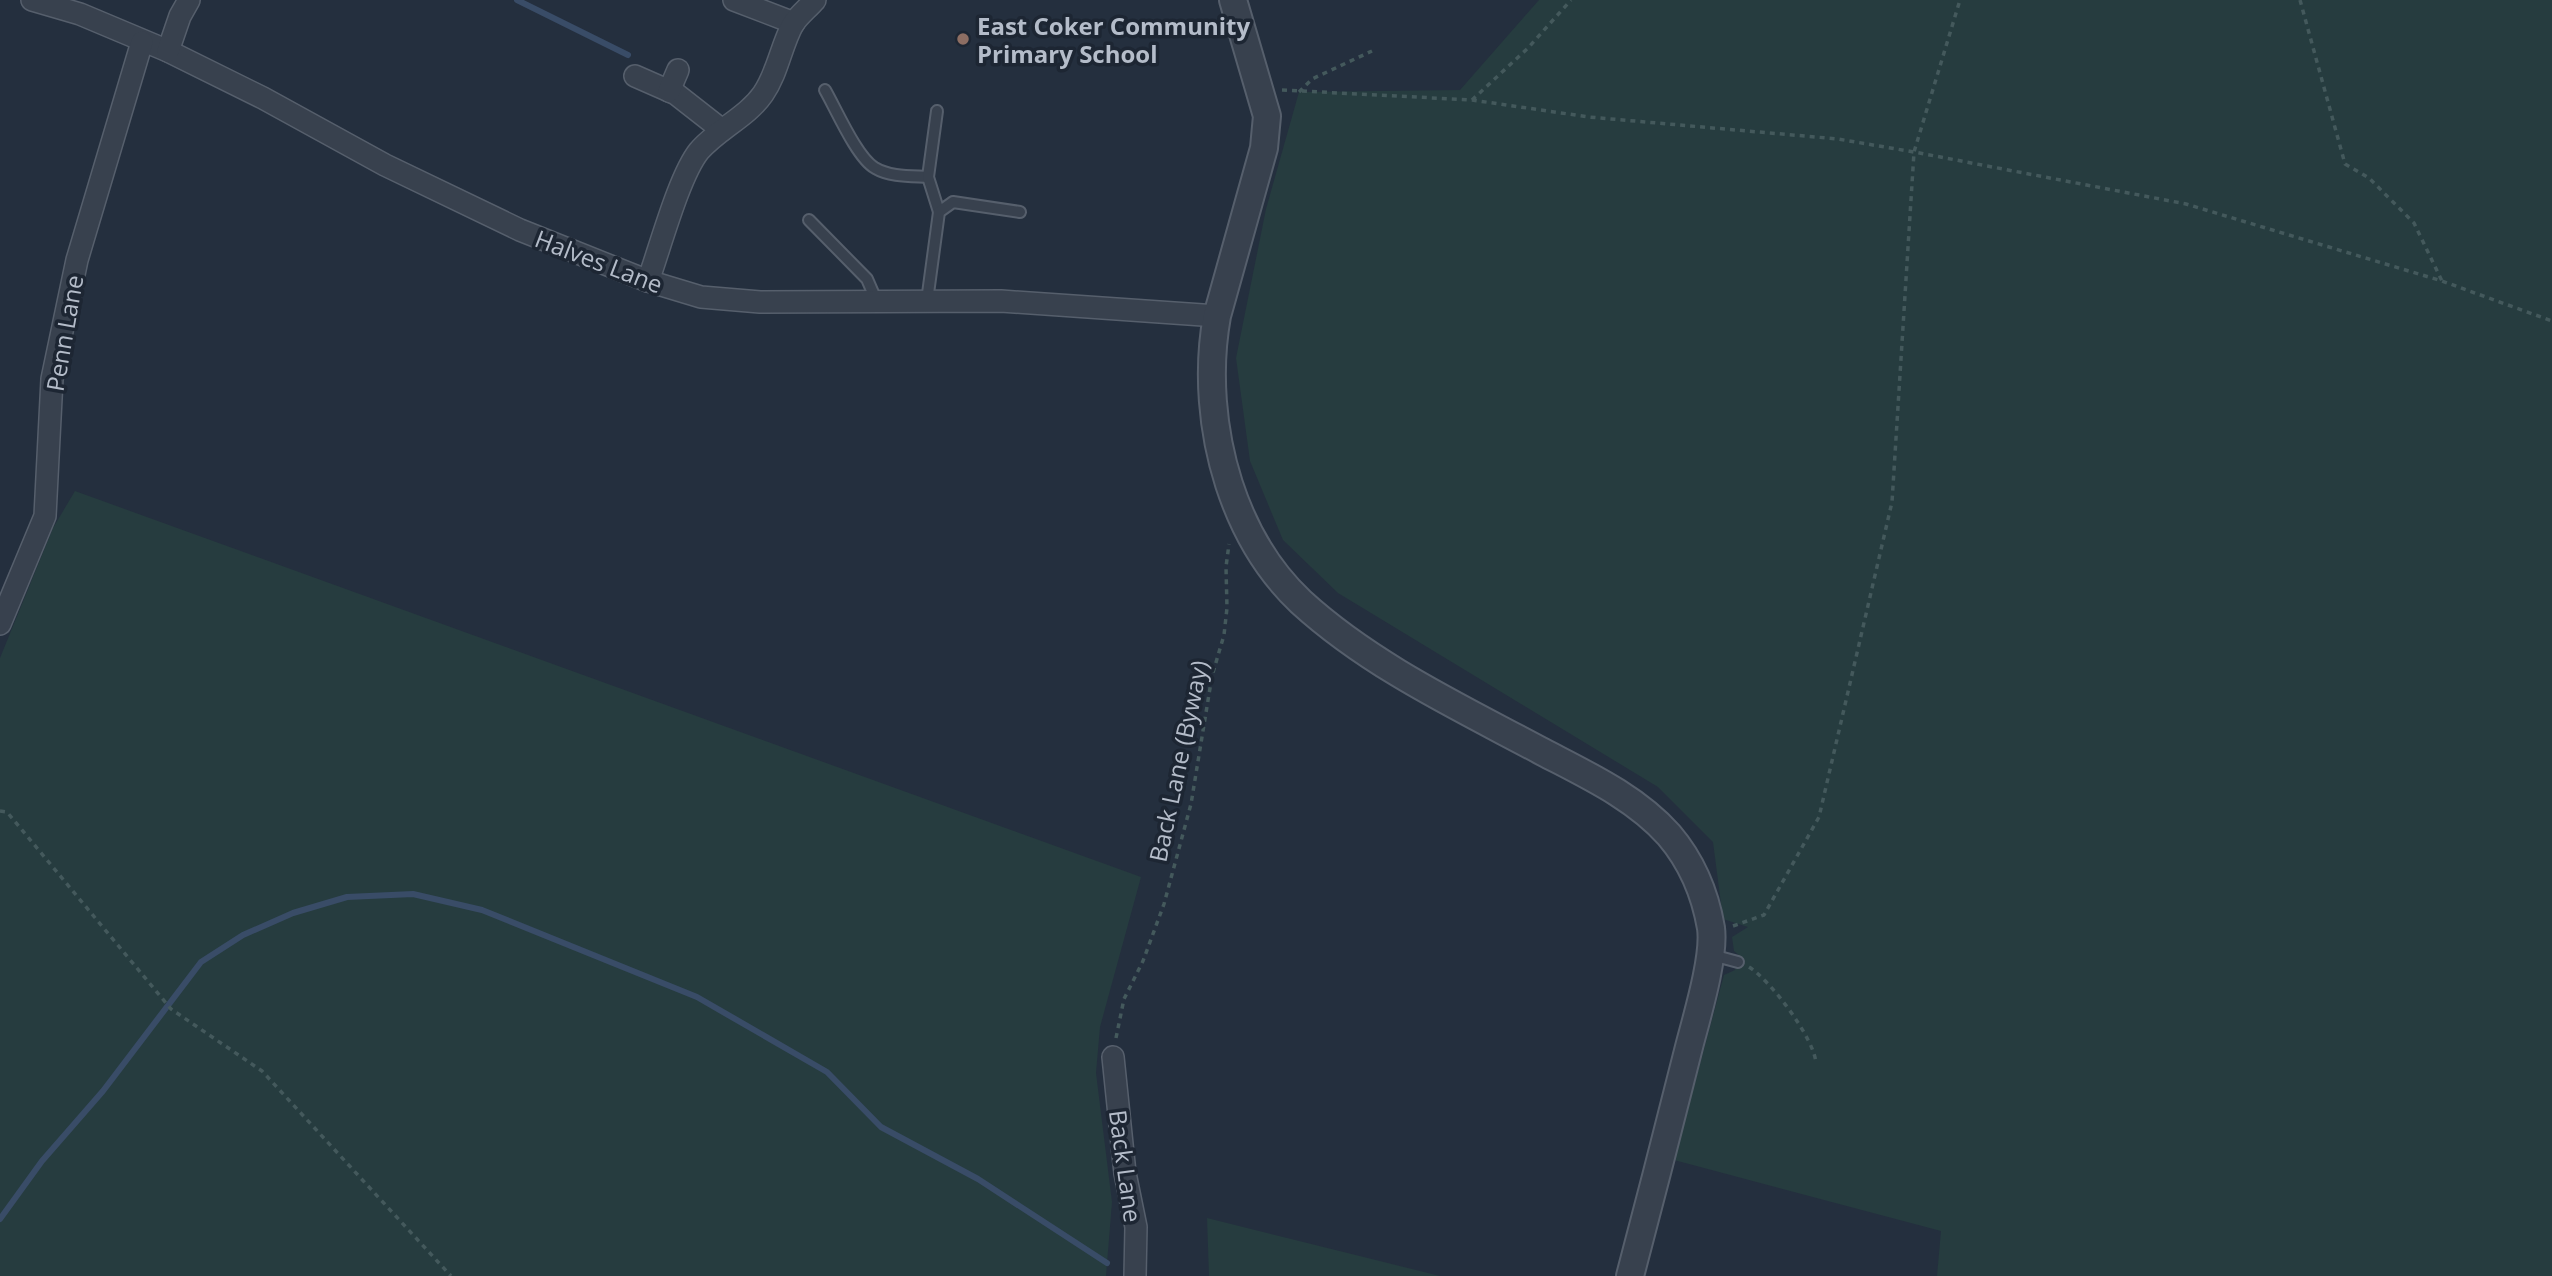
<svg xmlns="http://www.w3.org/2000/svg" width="2552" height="1276" font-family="'Open Sans',sans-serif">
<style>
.green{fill:#263c3f}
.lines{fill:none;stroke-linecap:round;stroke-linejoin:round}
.stream{stroke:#394c67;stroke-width:6}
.service-casing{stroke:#565f6c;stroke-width:14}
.minor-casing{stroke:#565f6c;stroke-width:24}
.tertiary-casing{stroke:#565f6c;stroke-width:30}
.path{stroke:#44595c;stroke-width:3.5;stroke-dasharray:5 5;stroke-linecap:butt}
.service{stroke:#38414e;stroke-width:10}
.minor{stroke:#38414e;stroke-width:21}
.tertiary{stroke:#38414e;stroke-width:26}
.education-dot{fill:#8d6e63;stroke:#1d2633;stroke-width:2.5}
.labels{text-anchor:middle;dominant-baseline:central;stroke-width:7;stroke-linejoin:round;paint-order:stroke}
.poi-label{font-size:24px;font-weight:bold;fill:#b4bcc9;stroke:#1d2633;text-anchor:start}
.street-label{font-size:24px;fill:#b4bcc9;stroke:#1d2633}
</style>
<rect width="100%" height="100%" fill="#242f3e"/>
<g class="green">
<path d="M 1539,0 L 2552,0 L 2552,1276 L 1937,1276 L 1941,1231 L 1674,1160 L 1724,975 L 1735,970 L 1740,956 L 1734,951 L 1732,937 L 1748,927 L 1723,919 L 1713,842 L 1658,787 L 1338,593 L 1283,540 L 1250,461 L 1236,358 L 1266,209 L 1299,92 L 1460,90 Z"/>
<path d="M 75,491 L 1141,877 L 1100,1027 L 1096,1073 L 1112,1202 L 1106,1276 L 0,1276 L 0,658 L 53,528 Z"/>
<path d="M 1207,1218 L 1440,1276 L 1209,1276 Z"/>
</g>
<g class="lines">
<g class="stream">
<path d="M 517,0 L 628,55"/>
<path d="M 0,1219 L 42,1161 L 103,1091 L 201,962 L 243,935 L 293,913 L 347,897 L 413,894 L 482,910 L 697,997 L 827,1072 L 881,1127 L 978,1179 L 1107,1263"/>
</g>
<g class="service-casing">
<g id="service">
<path d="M 825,90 C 836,109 857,158 875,168 C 890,177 911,176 928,177"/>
<path d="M 937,111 L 928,177 L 939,212"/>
<path d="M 809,220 L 867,279 L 877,302"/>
<path d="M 927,301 L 939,212 L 953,202 L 1020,212"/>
<path d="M 1712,955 L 1738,962"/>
</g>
</g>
<g class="minor-casing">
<g id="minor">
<path d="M 32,0 L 80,14 L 168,51 L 263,98 L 385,165 L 520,230 L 648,281 L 701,297 L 760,302 L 1001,301 L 1217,316"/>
<path d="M 734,0 L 794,23"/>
<path d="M 168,51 L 180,16 L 189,0"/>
<path d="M 635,76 L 676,94 L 722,130"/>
<path d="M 669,91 L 678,70"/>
<path d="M 648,281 C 660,248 679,176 699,151 C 718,129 747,117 763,94 C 778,72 781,46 793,24 C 798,16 808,8 815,0"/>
<path d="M 0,624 L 45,516 L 52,379 L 77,260 L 142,42"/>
<path d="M 1113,1057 L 1125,1173 L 1136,1227 L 1135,1276"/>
</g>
</g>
<g class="tertiary-casing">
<path id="tertiary" d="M 1233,0 L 1267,116 L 1264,148 L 1217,316 C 1207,371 1212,431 1229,484 C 1243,527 1267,570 1301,602 C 1371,666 1461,708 1543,752 C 1587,775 1635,797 1669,835 C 1692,862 1705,893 1711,928 C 1715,957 1697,1016 1689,1047 C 1670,1123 1650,1200 1630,1276"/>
</g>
<g class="path">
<path d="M 2300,0 L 2345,164 L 2369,178 L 2414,223 L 2442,281"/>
<path d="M 1282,90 L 1472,100 L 1589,117 L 1838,139 L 1914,152 L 2186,204 L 2442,281 L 2552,321"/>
<path d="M 1299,92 L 1312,79 L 1372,51"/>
<path d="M 1472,100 L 1528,48 L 1571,0"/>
<path d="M 0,811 L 7,812 L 171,1009 L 262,1071 L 451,1276"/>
<path d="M 1733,926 L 1764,915 L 1819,817 L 1892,502 L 1914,152 L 1960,0"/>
<path d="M 1749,967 C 1771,981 1814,1038 1816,1063"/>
<path d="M 1116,1038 L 1124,999 L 1143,961 L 1164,904 L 1191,804 L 1212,676 L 1224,635 L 1227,608 L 1226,567 L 1229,544"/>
</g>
<use href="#service" class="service"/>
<use href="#minor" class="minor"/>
<use href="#tertiary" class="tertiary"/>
</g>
<circle class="education-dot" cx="963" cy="39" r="7"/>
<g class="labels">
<g class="poi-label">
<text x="977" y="25">East Coker Community<tspan x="977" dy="28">Primary School</tspan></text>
</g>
<g class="street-label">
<text transform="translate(599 261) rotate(21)">Halves Lane</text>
<text transform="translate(64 333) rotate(-80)">Penn Lane</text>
<text transform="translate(1178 761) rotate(-78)">Back Lane (Byway)</text>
<text transform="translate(1126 1166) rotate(82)">Back Lane</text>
</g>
</g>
</svg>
